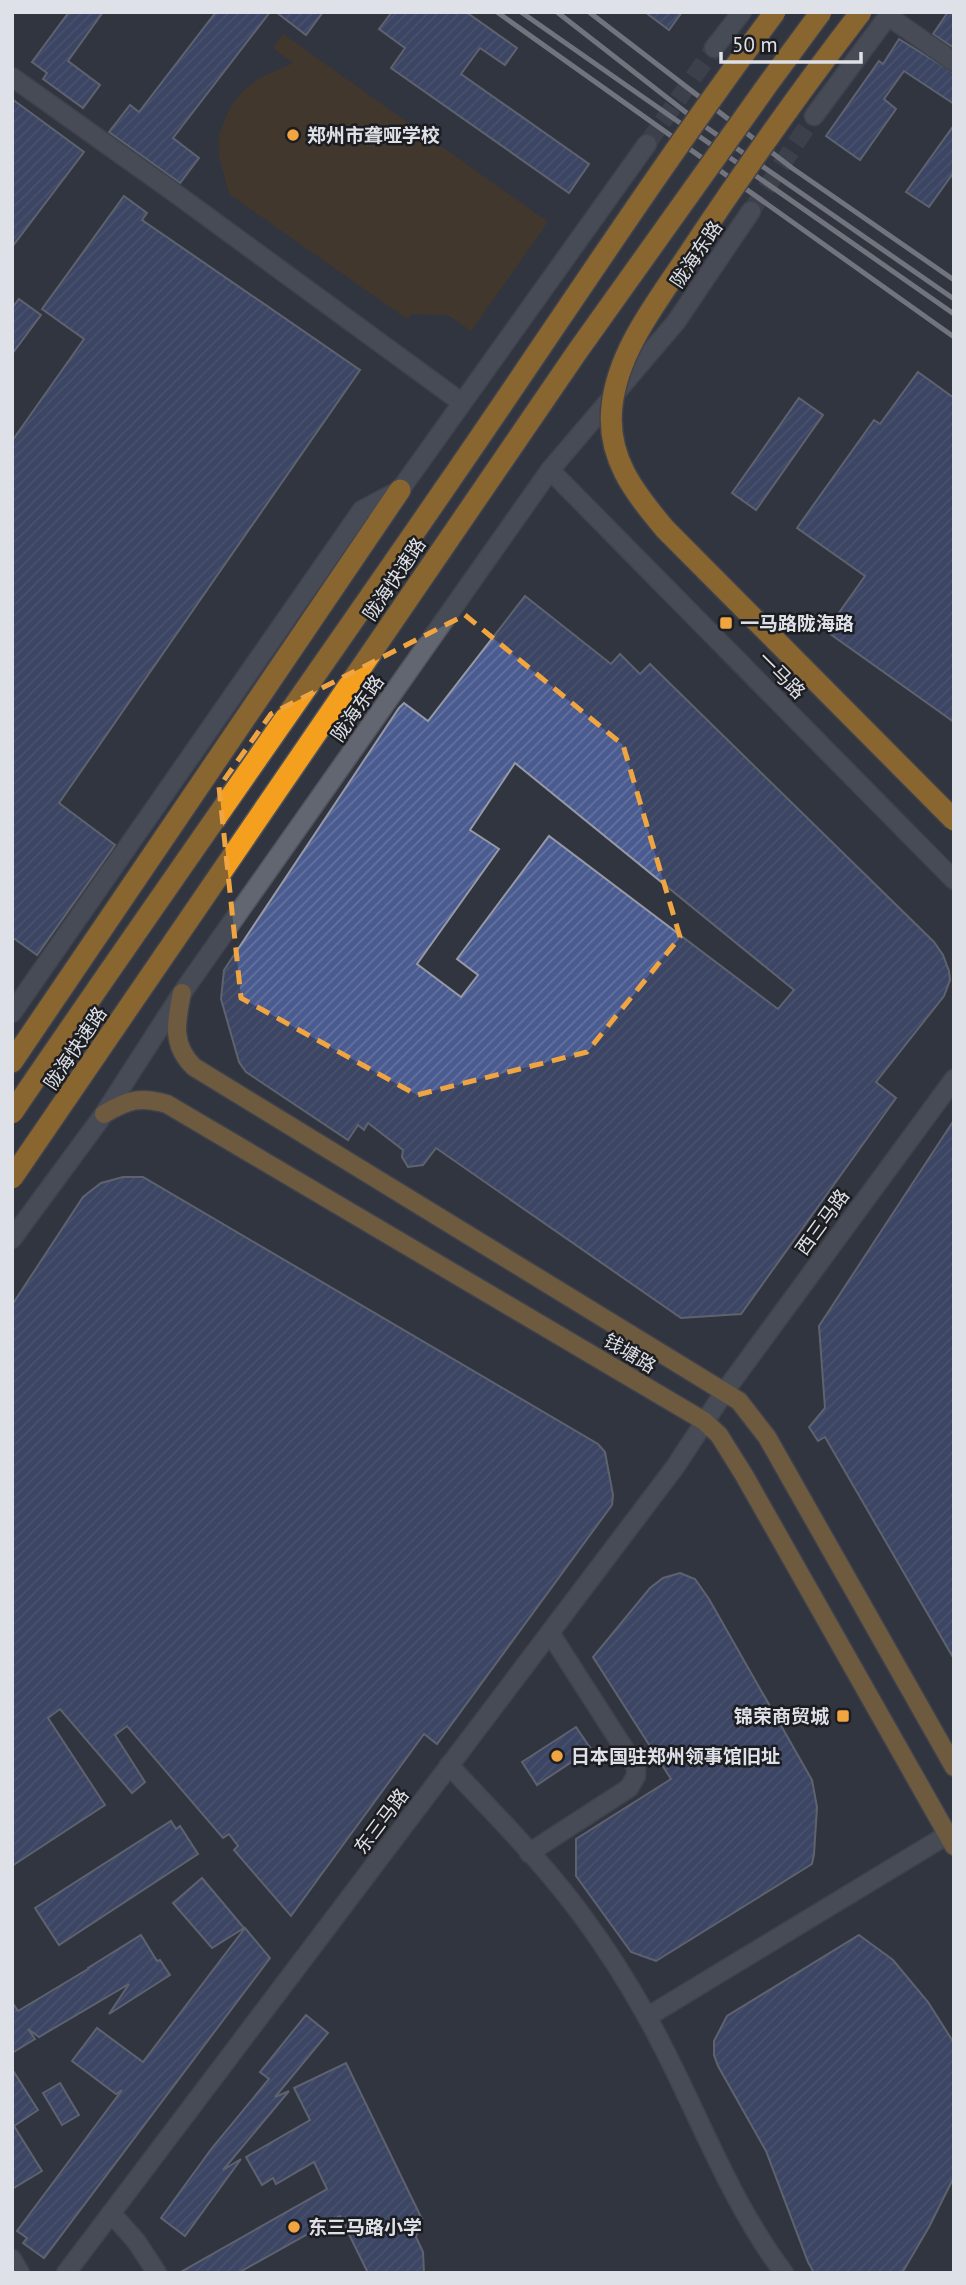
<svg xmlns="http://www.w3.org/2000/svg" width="966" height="2285" font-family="'PT Sans','Noto Sans SC',sans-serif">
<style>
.pitch{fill:#553a17}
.building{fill:url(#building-hatch);stroke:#969aa7;stroke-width:2;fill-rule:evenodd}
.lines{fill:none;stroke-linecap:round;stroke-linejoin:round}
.minor-tunnel{stroke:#4b4f58;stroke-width:18;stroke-dasharray:18 9;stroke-linecap:butt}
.minor-casing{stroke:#50535c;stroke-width:21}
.major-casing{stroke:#50535c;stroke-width:21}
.highway-casing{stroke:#50535c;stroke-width:24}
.minor{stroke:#616671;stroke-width:18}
.major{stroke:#b9883f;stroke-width:18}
.highway{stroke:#f49f1d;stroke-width:21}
.rail{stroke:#bec1c8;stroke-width:5}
.highway-bridge-casing{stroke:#50535c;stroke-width:24;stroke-linecap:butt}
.highway-bridge{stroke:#f49f1d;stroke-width:21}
.marked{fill:none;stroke:#f1a540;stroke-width:5;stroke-dasharray:14 9;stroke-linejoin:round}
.poi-dot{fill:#f1a540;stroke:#1b1d21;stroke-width:2.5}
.labels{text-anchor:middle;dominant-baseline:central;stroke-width:5;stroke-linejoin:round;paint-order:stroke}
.poi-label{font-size:19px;font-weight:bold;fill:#dfe1e8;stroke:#1b1d21;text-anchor:start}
.street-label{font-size:19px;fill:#dfe1e8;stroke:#1b1d21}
</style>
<defs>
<pattern id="building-hatch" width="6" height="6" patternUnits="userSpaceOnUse" patternTransform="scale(1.75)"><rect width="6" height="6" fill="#4a5b90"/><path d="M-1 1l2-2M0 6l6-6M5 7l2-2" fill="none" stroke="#6472a0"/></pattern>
</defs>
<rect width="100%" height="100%" fill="#31353f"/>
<path class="pitch" d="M 283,34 L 548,222 L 471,331 L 448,315 L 411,314 L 407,319 L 229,194 L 219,155 L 219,135 L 228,112 L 234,102 L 245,89 L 260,78 L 293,63 L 273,48 Z"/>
<g class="building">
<path d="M 69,12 L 103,12 L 68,61 L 100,85 L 83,108 L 43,79 L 47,73 L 32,62 Z"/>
<path d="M 216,12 L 270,12 L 173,138 L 199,158 L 180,183 L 109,132 L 130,105 L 139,112 Z"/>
<path d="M 276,12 L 323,12 L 306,35 Z"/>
<path d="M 392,12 L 466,12 L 517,48 L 505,65 L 480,48 L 461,74 L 589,164 L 569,193 L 391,68 L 405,48 L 379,29 Z"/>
<path d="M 645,12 L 682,12 L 669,30 Z"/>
<path d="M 948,12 L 954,12 L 954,48 L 933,34 Z"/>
<path d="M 899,39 L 954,73 L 954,104 L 904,71 L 884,99 L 896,109 L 860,160 L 826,136 L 879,61 L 883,64 Z"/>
<path d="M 12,99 L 84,152 L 12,247 Z"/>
<path d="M 954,125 L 954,172 L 929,207 L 906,192 Z"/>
<path d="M 124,196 L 147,213 L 142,220 L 360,370 L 59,803 L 115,845 L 37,955 L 12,937 L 12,441 L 84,339 L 42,309 Z"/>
<path d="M 19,299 L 41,315 L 12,354 L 12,308 Z"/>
<path d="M 918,372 L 954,398 L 954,722 L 826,631 L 865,576 L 797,528 L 874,420 L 880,424 Z"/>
<path d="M 799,398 L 823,415 L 756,510 L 732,493 Z"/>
<path d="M 525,596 L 611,664 L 620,654 L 640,674 L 650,664 L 934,942 L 943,955 L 949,971 L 950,980 L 944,996 L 876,1082 L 896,1098 L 741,1314 L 681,1318 L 436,1148 L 423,1165 L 408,1167 L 402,1157 L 403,1150 L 368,1123 L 364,1130 L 358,1125 L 348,1140 L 246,1072 L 239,1062 L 221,999 L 224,970 L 399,708 L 404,703 L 428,721 ZM 515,763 L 794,990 L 778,1009 L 549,836 L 457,959 L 478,975 L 461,997 L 417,964 L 499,849 L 470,830 Z"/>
<path d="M 954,1120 L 954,1659 L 825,1437 L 818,1441 L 809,1427 L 825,1408 L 819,1326 Z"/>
<path d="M 123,1177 L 143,1177 L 598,1444 L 605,1452 L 613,1495 L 612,1505 L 437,1744 L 424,1734 L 291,1916 L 234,1850 L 238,1846 L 229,1834 L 223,1838 L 127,1726 L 115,1735 L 145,1782 L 132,1793 L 60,1709 L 48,1718 L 105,1805 L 12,1866 L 12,1305 L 83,1197 L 101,1183 Z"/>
<path d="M 680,1573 L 695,1579 L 709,1599 L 812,1780 L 817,1807 L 814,1854 L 812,1864 L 656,1961 L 631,1952 L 576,1876 L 576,1839 L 671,1779 L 593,1657 L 650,1588 L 663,1578 Z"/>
<path d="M 576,1727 L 591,1749 L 537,1785 L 522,1762 Z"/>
<path d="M 171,1821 L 176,1829 L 180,1826 L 198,1854 L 59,1945 L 35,1908 Z"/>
<path d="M 202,1878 L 244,1928 L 212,1948 L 173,1903 Z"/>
<path d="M 245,1928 L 270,1958 L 44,2258 L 23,2243 L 27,2238 L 17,2231 L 122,2090 L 116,2094 L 72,2061 L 97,2028 L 143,2062 Z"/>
<path d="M 141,1935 L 157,1961 L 160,1960 L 170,1975 L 109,2014 L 129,1984 L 39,2037 L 28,2029 L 35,2039 L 12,2053 L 12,2002 L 18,2011 L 88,1969 L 88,1968 Z"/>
<path d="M 859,1935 L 893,1960 L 928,2002 L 954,2043 L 954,2177 L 929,2227 L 902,2273 L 814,2273 L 808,2262 L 766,2151 L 718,2066 L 714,2055 L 714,2041 L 727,2016 Z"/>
<path d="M 306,2015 L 328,2033 L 275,2097 L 289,2091 L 223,2170 L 241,2159 L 185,2236 L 161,2218 L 212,2148 L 269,2079 L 260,2072 Z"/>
<path d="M 346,2063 L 422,2219 L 416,2237 L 423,2252 L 424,2273 L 368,2273 L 340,2216 L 238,2273 L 179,2273 L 327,2189 L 314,2162 L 276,2184 L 273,2178 L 262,2185 L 246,2157 L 310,2120 L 294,2088 Z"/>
<path d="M 12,2069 L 38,2110 L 14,2126 L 42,2171 L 12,2189 Z"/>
<path d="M 60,2083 L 79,2115 L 62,2125 L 43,2093 Z"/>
</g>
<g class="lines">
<g class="minor-tunnel">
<path d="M 647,144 L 714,48"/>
<path d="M 751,211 L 814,116"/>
</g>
<g class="minor-casing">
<g id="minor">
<path d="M 888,16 L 954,62"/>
<path d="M 714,48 L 742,12"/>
<path d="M 12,77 L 175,193 L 461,402"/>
<path d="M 814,116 L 891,12"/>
<path d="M 550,470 L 954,880"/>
<path d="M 12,1013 L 362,510 L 400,490 L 647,144"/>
<path d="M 12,1239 L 104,1114 L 182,993 L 550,470 L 676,322 L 751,211"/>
<path d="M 449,1765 C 496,1816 546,1865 586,1921 C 608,1951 628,1983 646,2015 C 694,2100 725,2195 784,2273"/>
<path d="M 529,1853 L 629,1788 L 636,1776 L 636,1767 L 550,1633"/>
<path d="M 647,2017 L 947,1835"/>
<path d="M 111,2213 L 136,2241 L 157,2273"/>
<path d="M 12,2259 L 20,2273"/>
<path d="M 66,2273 L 675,1467 L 725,1391 L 954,1079"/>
</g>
</g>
<g class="major-casing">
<g id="major">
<path d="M 182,993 C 176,1022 171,1045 194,1067 L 739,1401 L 767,1437 L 954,1767"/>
<path d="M 104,1114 C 128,1100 139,1096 167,1104 L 704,1421 L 719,1435 L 744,1475 L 954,1846"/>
</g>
</g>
<g class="highway-casing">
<path id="highway" d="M 12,1062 L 400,490"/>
</g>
<use href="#minor" class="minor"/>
<use href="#major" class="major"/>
<use href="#highway" class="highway"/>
<g class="rail">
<path d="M 497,12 L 954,337"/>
<path d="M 521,12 L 954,314"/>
<path d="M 557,12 L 697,121 L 954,299"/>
<path d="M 589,12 L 792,168 L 954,280"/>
</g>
<g class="highway-bridge-casing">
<g id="highway-bridge">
<path d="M 861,12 C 800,91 743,172 688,255 C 658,301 618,350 612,406 C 606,457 634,492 665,529 L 954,820"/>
<path d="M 12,1113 C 155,903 302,696 445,488 C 555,329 659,167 775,12"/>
<path d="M 12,1178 L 577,352 L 768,84 L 821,12"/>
</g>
</g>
<use href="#highway-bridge" class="highway-bridge"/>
</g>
<path d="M0 0H966V2285H0ZM 465,615 L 623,745 L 680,937 L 587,1052 L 417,1095 L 241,998 L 219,787 L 271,714 Z" fill="#31353f" fill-opacity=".55" fill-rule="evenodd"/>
<path class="marked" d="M 465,615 L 623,745 L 680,937 L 587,1052 L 417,1095 L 241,998 L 219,787 L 271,714 Z"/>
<g class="poi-dot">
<circle cx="293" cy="135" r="7"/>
<rect x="719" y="616" width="14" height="14" rx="3.5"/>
<rect x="836" y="1709" width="14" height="14" rx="3.5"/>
<circle cx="557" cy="1756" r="7"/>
<circle cx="294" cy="2227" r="7"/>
</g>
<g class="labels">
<g class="poi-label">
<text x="307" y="135">郑州市聋哑学校</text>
<text x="740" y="623">一马路陇海路</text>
<text x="829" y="1716" text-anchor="end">锦荣商贸城</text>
<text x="571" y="1756">日本国驻郑州领事馆旧址</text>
<text x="308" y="2227">东三马路小学</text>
</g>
<g class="street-label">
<text transform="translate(696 254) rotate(-56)">陇海东路</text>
<text transform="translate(394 579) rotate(-56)">陇海快速路</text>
<text transform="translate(782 675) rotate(45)">一马路</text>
<text transform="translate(357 708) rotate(-55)">陇海东路</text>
<text transform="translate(75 1048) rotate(-56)">陇海快速路</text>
<text transform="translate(822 1222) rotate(-54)">西三马路</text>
<text transform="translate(630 1353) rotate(31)">钱塘路</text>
<text transform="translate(381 1821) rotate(-53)">东三马路</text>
</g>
</g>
<rect width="966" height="2285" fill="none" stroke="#dfe1e8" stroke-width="28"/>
<path d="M721 52v10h140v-10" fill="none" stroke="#dfe1e8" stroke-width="3.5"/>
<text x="732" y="52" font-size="21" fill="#dfe1e8" stroke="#1b1d21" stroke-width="5" paint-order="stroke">50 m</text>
</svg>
